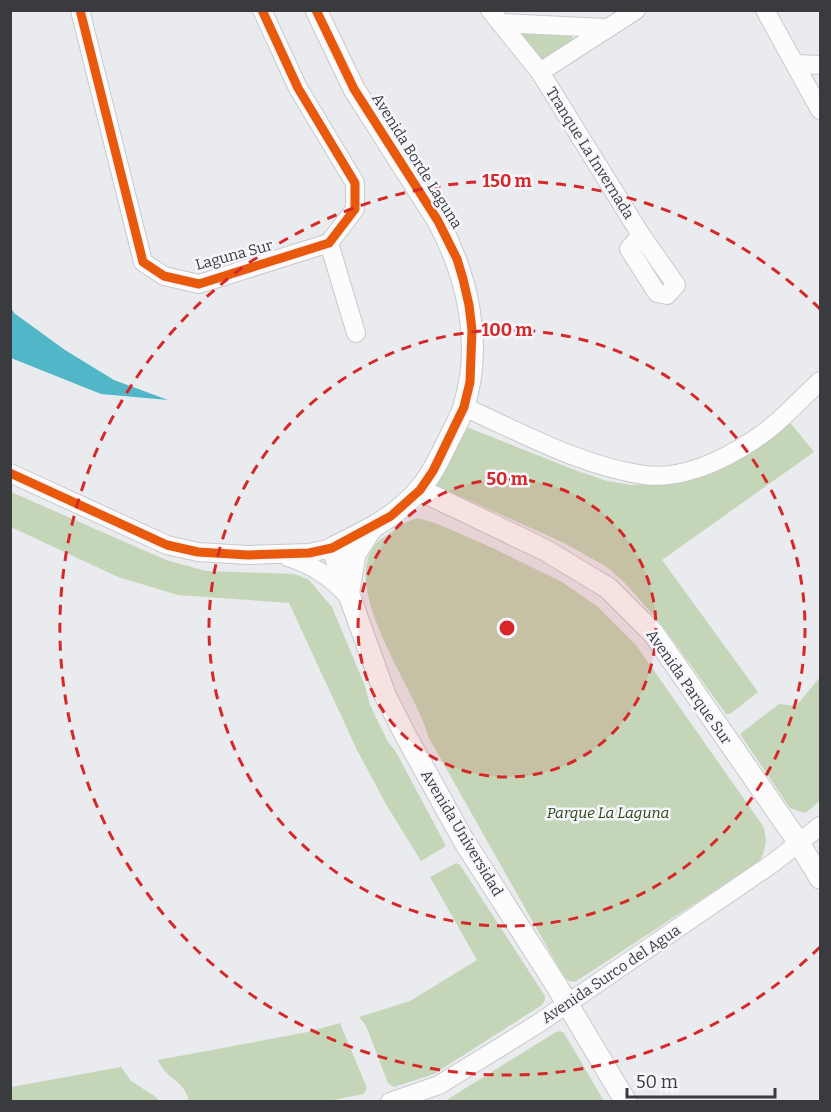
<svg xmlns="http://www.w3.org/2000/svg" width="831" height="1112" font-family="Bitter,serif">
<style>
.green{fill:#c4d6b7}
.water{fill:#51b6c8}
.lines{fill:none;stroke-linecap:round;stroke-linejoin:round}
.minor-casing{stroke:#c8c9cb;stroke-width:20}
.tertiary-casing{stroke:#c8c9cb;stroke-width:23}
.minor{stroke:#fcfcfc;stroke-width:18}
.tertiary{stroke:#fcfcfc;stroke-width:21}
.cycleway-casing{stroke:#f5f7fd;stroke-width:13}
.cycleway{stroke:#e8590c;stroke-width:9}
.ring{fill:none;stroke:#d62828;stroke-width:3;stroke-dasharray:10 8}
.labels{text-anchor:middle;dominant-baseline:central;stroke-width:5;stroke-linejoin:round;paint-order:stroke}
.street-label{font-size:15px;fill:#3a3b3e;stroke:#f5f7fd}
.park-label{font-size:15px;font-style:italic;fill:#2d4610;stroke:#f5f7fd}
.centre{fill:#d62828;stroke:#f5f7fd;stroke-width:3}
.ring-label{font-size:18px;text-anchor:middle;font-weight:bold;fill:#d62828;stroke:#f5f7fd;stroke-width:5;stroke-linejoin:round;paint-order:stroke}
</style>
<rect width="100%" height="100%" fill="#eaebee"/>
<g class="green">
<path d="M 519,31 L 570,32 L 574,42 L 541,60 Z"/>
<path d="M 788,420 L 814,452 L 662,560 L 758,692 L 730,714 L 726,714 L 661,624 L 625,583 L 607,567 L 564,543 L 437,486 L 435,483 L 465,429 L 469,428 L 575,470 L 607,481 L 632,485 L 666,483 Z"/>
<path d="M 11,492 L 166,560 L 206,571 L 295,574 L 309,580 L 332,607 L 365,686 L 370,705 L 388,742 L 396,752 L 446,846 L 421,861 L 387,806 L 357,750 L 289,603 L 178,595 L 118,577 L 11,527 Z"/>
<path d="M 418,518 L 438,524 L 495,549 L 562,582 L 597,606 L 636,645 L 763,826 C 768,841 766,847 760,861 L 575,982 L 569,981 L 564,977 L 429,738 C 417,691 339,589 375,545 C 378,541 382,538 386,536 C 396,527 405,522 418,518 Z"/>
<path d="M 820,677 L 820,801 L 805,813 L 790,808 L 740,734 L 779,704 L 796,706 Z"/>
<path d="M 456,863 L 460,865 L 545,996 L 545,1000 L 542,1005 L 434,1074 L 394,1087 L 388,1083 L 366,1026 L 359,1017 L 410,1001 L 477,960 L 430,877 Z"/>
<path d="M 340,1023 L 367,1088 L 364,1094 L 322,1102 L 189,1101 C 184,1079 166,1080 158,1060 L 308,1032 Z"/>
<path d="M 560,1031 L 564,1033 L 604,1101 L 445,1101 L 556,1032 Z"/>
<path d="M 121,1067 L 131,1081 L 156,1097 L 159,1101 L 11,1101 L 11,1087 Z"/>
</g>
<path class="water" d="M 10,306 L 14,313 L 65,350 L 114,380 L 168,400 L 101,394 L 11,358 Z"/>
<g class="lines">
<g class="minor-casing">
<g id="minor">
<path d="M 80,10 L 143,262 L 164,276 L 199,284 L 329,243 L 355,209 L 355,183 L 298,88 L 262,10"/>
<path d="M 490,10 L 540,72 L 641,235 L 676,285 L 667,295 L 657,293 L 629,249 L 641,235"/>
<path d="M 765,10 L 820,110"/>
<path d="M 500,23 L 605,28"/>
<path d="M 796,64 L 820,65"/>
<path d="M 540,72 L 636,10"/>
<path d="M 329,243 L 356,333"/>
<path d="M 464,407 C 522,433 581,466 644,475 C 681,480 722,461 752,441 C 776,426 800,400 820,381"/>
<path d="M 10,473 L 167,545 L 198,552 L 248,555 L 309,553 L 332,548"/>
<path d="M 288,557 C 313,565 331,577 349,597"/>
<path d="M 390,1102 L 439,1085 L 539,1023 L 773,863 L 820,826"/>
</g>
</g>
<g class="tertiary-casing">
<g id="tertiary">
<path d="M 316,10 L 354,89 L 438,221 C 468,277 483,344 464,406 C 460,419 453,431 447,443 C 436,466 425,487 406,503 C 385,523 358,535 332,548 L 386,697 L 407,738 L 464,841 L 555,983 L 626,1102"/>
<path d="M 420,490 L 545,550 L 608,588 L 654,634 L 799,843 L 820,878"/>
<path d="M 349,590 L 355,554 L 372,528"/>
</g>
</g>
<use href="#minor" class="minor"/>
<use href="#tertiary" class="tertiary"/>
<g class="cycleway-casing">
<g id="cycleway">
<path d="M 80,10 L 143,262 L 164,276 L 199,284 L 329,243 L 355,209 L 355,183 L 298,88 L 262,10"/>
<path d="M 10,473 L 167,545 L 198,552 L 248,555 L 309,553 L 332,548 L 391,516 L 420,490 L 433,471 L 464,407 L 470,382 L 472,330 L 469,305 L 463,279 L 457,259 L 438,221 L 354,89 L 316,10"/>
</g>
</g>
<use href="#cycleway" class="cycleway"/>
</g>
<circle cx="507" cy="628" r="149" fill="#d62828" fill-opacity=".12"/>
<g class="ring">
<circle cx="507" cy="628" r="149"/>
<circle cx="507" cy="628" r="298"/>
<path d="M820 947A447 447 0 1 1 820 309"/>
</g>
<g class="labels">
<g class="street-label">
<text transform="translate(590 153) rotate(58)">Tranque La Invernada</text>
<text transform="translate(417 161) rotate(58)">Avenida Borde Laguna</text>
<text transform="translate(234 255) rotate(-15)">Laguna Sur</text>
<text transform="translate(689 687) rotate(55)">Avenida Parque Sur</text>
<text transform="translate(462 833) rotate(59)">Avenida Universidad</text>
<text transform="translate(611 974) rotate(-34)">Avenida Surco del Agua</text>
</g>
<g class="park-label">
<text x="608" y="813">Parque La Laguna</text>
</g>
</g>
<circle cx="507" cy="628" r="9" class="centre"/>
<g class="ring-label">
<text x="507" y="187">150 m</text>
<text x="507" y="336">100 m</text>
<text x="507" y="485">50 m</text>
</g>
<rect width="831" height="1112" fill="none" stroke="#3a3b3e" stroke-width="24"/>
<path d="M627 1088v9h148v-9" fill="none" stroke="#3a3b3e" stroke-width="3"/>
<text x="636" y="1088" font-size="18" fill="#3a3b3e" stroke="#f5f7fd" stroke-width="4.5" paint-order="stroke">50 m</text>
</svg>
